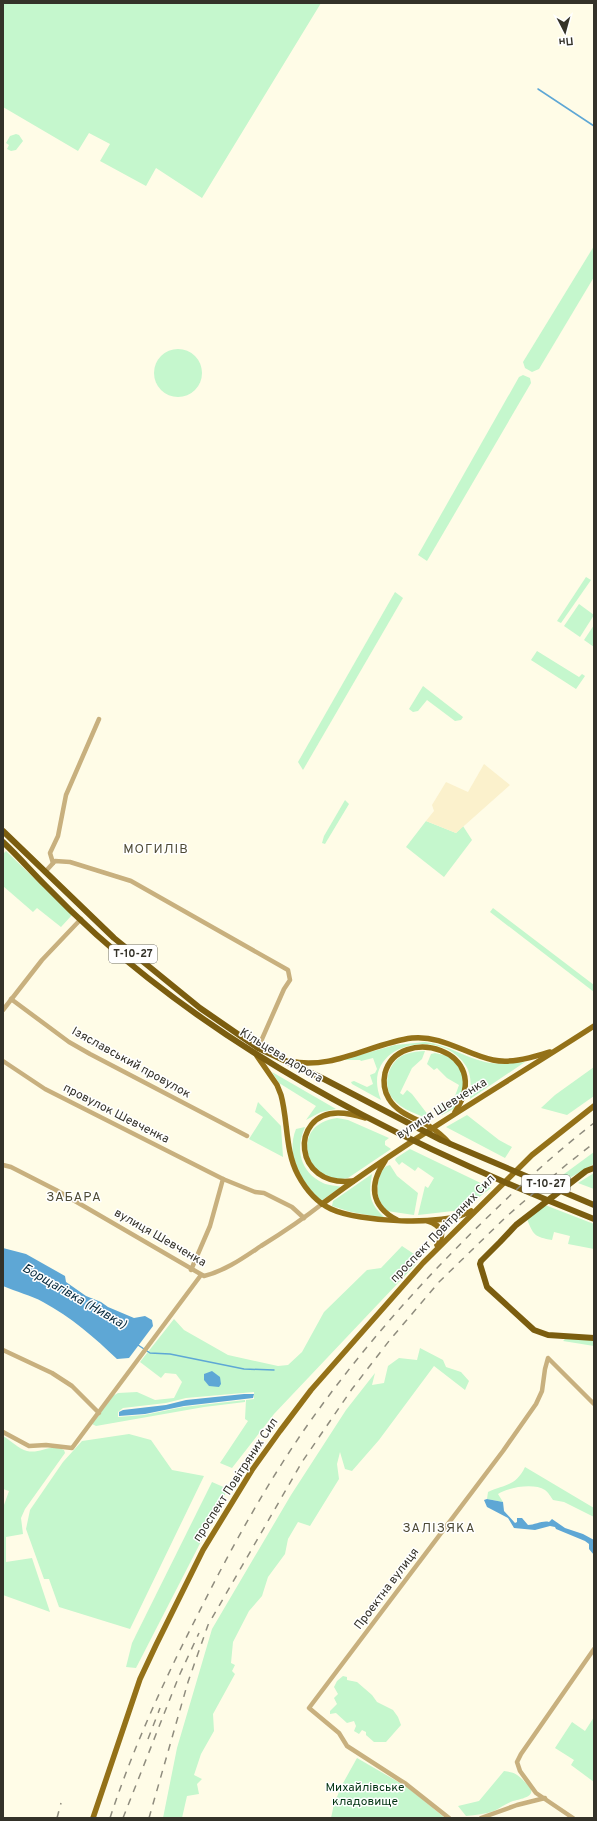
<svg xmlns="http://www.w3.org/2000/svg" width="597" height="1821" font-family="Overpass,sans-serif">
<style>
.green{fill:#c5f7cd}
.sand{fill:#fbf1cc}
.water{fill:#5ea7d5}
.lines{fill:none;stroke-linecap:round;stroke-linejoin:round}
.stream{stroke:#5ea7d5;stroke-width:1.5}
.minor{stroke:#c8b07e;stroke-width:4.5}
.major{stroke:#947118;stroke-width:5.5}
.highway{stroke:#7b5d0f;stroke-width:6}
.rail{stroke:#8f8c7e;stroke-width:1.5;stroke-dasharray:7 7;stroke-linecap:butt}
.labels{text-anchor:middle;dominant-baseline:central;stroke-width:3;stroke-linejoin:round;paint-order:stroke}
.shield{fill:#fff;stroke:#717069;stroke-width:1}
.shield-label{font-size:11px;font-weight:bold;fill:#343229}
.street-label{font-size:12px;fill:#343229;stroke:#fff}
.park-label{font-size:12px;fill:#033513;stroke:#fff}
.neighbourhood-label{font-size:13px;letter-spacing:1px;fill:#4d4a35;stroke:#fff}
.water-label{font-size:13px;font-style:italic;fill:#0b2d40;stroke:#fff}
</style>
<rect width="100%" height="100%" fill="#fffce7"/>
<g class="green">
<path d="M 3,3 L 321,3 L 202,198 L 156,168 L 146,186 L 100,161 L 110,144 L 89,133 L 78,151 L 3,107 Z"/>
<path d="M 16,134 L 19,135 L 23,141 L 16,150 L 11,151 L 7,149 L 9,145 L 6,143 L 10,136 Z"/>
<path d="M 594,246 L 594,277 L 539,369 L 532,372 L 525,368 L 523,362 Z"/>
<circle cx="178" cy="373" r="24"/>
<path d="M 523,375 L 530,378 L 531,383 L 427,561 L 418,555 L 519,377 Z"/>
<path d="M 586,577 L 591,580 L 561,623 L 557,621 Z"/>
<path d="M 395,592 L 403,598 L 303,770 L 298,762 Z"/>
<path d="M 579,604 L 594,615 L 580,637 L 564,626 Z"/>
<path d="M 594,625 L 594,647 L 584,640 Z"/>
<path d="M 537,651 L 579,677 L 582,674 L 585,676 L 576,689 L 531,660 Z"/>
<path d="M 423,686 L 463,717 L 461,720 L 455,721 L 427,700 L 418,711 L 413,712 L 409,709 Z"/>
<path d="M 345,800 L 349,804 L 325,844 L 322,843 L 324,836 Z"/>
<path d="M 426,821 L 456,833 L 463,826 L 472,840 L 444,877 L 406,847 Z"/>
<path d="M 6,851 L 72,915 L 61,927 L 37,908 L 33,912 L 3,886 L 3,854 Z"/>
<path d="M 493,908 L 594,985 L 594,992 L 490,912 Z"/>
<path d="M 425,1042 C 448,1045 464,1057 485,1062 C 498,1065 512,1063 525,1062 L 470,1099 C 471,1088 472,1076 466,1066 C 441,1025 358,1044 381,1100 L 352,1084 L 351,1082 L 354,1081 L 367,1087 L 373,1084 L 370,1075 L 375,1073 L 377,1069 L 373,1058 L 361,1061 L 360,1060 L 342,1060 L 395,1045 Z"/>
<path d="M 425,1051 L 422,1059 L 412,1068 L 400,1093 L 403,1095 L 407,1090 L 412,1094 L 432,1120 C 419,1115 402,1110 393,1099 C 381,1084 389,1060 406,1054 C 412,1052 419,1051 425,1051 Z"/>
<path d="M 435,1053 L 448,1056 L 461,1068 L 465,1086 L 455,1108 L 442,1115 L 438,1115 L 437,1111 L 441,1102 L 446,1103 L 455,1096 L 459,1085 L 447,1078 L 437,1068 L 434,1070 L 427,1064 L 431,1054 Z"/>
<path d="M 594,1067 L 594,1096 L 567,1115 L 541,1108 L 555,1095 Z"/>
<path d="M 272,1072 L 336,1109 L 321,1112 L 306,1120 L 316,1106 L 279,1083 Z"/>
<path d="M 258,1102 L 281,1126 L 283,1157 L 249,1139 L 263,1117 L 255,1112 Z"/>
<path d="M 467,1115 L 499,1140 L 512,1147 L 505,1158 L 446,1127 Z"/>
<path d="M 337,1118 L 348,1120 L 389,1138 L 385,1141 L 385,1145 L 391,1149 L 348,1178 C 308,1188 286,1125 337,1118 Z"/>
<path d="M 305,1127 C 295,1149 300,1172 323,1183 C 329,1186 336,1185 341,1187 L 321,1201 C 302,1182 285,1156 296,1129 Z"/>
<path d="M 410,1149 L 491,1188 L 462,1210 L 418,1215 L 425,1186 L 428,1188 L 434,1178 L 418,1167 L 415,1171 L 402,1162 L 399,1165 L 395,1160 L 396,1158 Z"/>
<path d="M 594,1152 L 594,1164 L 566,1180 L 560,1177 Z"/>
<path d="M 390,1165 L 397,1176 L 418,1193 L 414,1215 L 387,1211 C 376,1199 375,1188 381,1173 C 383,1169 385,1166 390,1165 Z"/>
<path d="M 594,1173 L 594,1189 L 578,1183 Z"/>
<path d="M 372,1174 C 369,1194 368,1202 385,1218 L 351,1212 L 332,1206 L 333,1201 Z"/>
<path d="M 545,1205 L 594,1224 L 594,1249 L 568,1244 L 570,1236 L 554,1232 L 552,1240 C 535,1237 533,1235 527,1219 Z"/>
<path d="M 402,1246 L 417,1256 L 416,1264 L 274,1414 L 232,1468 L 220,1463 L 248,1421 L 245,1419 L 246,1400 L 254,1399 L 254,1392 L 186,1398 L 166,1403 L 123,1408 L 118,1412 L 118,1417 L 144,1415 L 183,1407 L 245,1400 L 245,1402 L 204,1407 L 96,1426 L 92,1424 L 113,1396 L 118,1393 L 137,1392 L 155,1400 L 174,1398 L 182,1382 L 176,1374 L 165,1373 L 161,1378 L 140,1362 L 174,1319 L 184,1330 L 228,1355 L 278,1366 L 288,1365 L 302,1352 L 324,1312 L 367,1270 L 381,1268 Z"/>
<path d="M 566,1338 L 594,1340 L 594,1346 L 563,1341 Z"/>
<path d="M 420,1348 L 443,1360 L 446,1367 L 461,1372 L 469,1381 L 465,1390 L 434,1366 L 379,1440 L 352,1471 L 345,1469 L 340,1452 L 337,1464 L 339,1479 L 310,1526 L 298,1522 L 288,1539 L 285,1554 L 268,1577 L 262,1596 L 249,1611 L 233,1642 L 231,1663 L 235,1665 L 232,1671 L 235,1674 L 213,1714 L 214,1731 L 201,1754 L 194,1775 L 202,1779 L 197,1784 L 199,1794 L 187,1796 L 182,1818 L 163,1818 L 177,1748 L 212,1629 L 291,1495 L 346,1410 L 375,1373 L 372,1385 L 384,1383 L 388,1366 L 399,1358 L 417,1360 Z"/>
<path d="M 129,1434 L 151,1440 L 172,1470 L 204,1476 L 130,1629 L 59,1607 L 49,1579 L 44,1579 L 26,1529 L 30,1510 L 63,1462 L 82,1441 Z"/>
<path d="M 3,1436 C 10,1440 19,1449 27,1451 C 41,1454 49,1443 64,1450 L 65,1453 L 25,1509 L 21,1518 L 23,1534 L 6,1537 L 6,1562 L 32,1558 L 50,1612 L 3,1595 L 3,1505 L 4,1505 L 9,1491 L 3,1489 Z"/>
<path d="M 525,1467 L 594,1508 L 594,1517 L 564,1502 L 553,1500 C 551,1497 548,1492 545,1490 C 534,1483 509,1487 498,1494 L 503,1502 L 487,1499 L 488,1492 C 506,1484 516,1486 525,1467 Z"/>
<path d="M 212,1482 L 228,1489 L 136,1668 L 126,1667 L 132,1643 Z"/>
<path d="M 343,1676 L 347,1677 L 347,1680 L 357,1682 L 372,1695 L 377,1702 L 393,1710 L 398,1717 L 401,1725 L 386,1742 L 374,1742 L 366,1735 L 366,1732 L 362,1730 L 359,1734 L 354,1731 L 356,1726 L 354,1721 L 347,1723 L 336,1713 L 330,1714 L 330,1711 L 337,1704 L 334,1698 L 338,1694 L 334,1687 L 337,1681 Z"/>
<path d="M 594,1717 L 594,1782 L 571,1765 L 574,1760 L 555,1748 L 572,1722 L 585,1731 Z"/>
<path d="M 357,1758 L 407,1787 L 445,1818 L 331,1818 L 334,1804 L 342,1785 Z"/>
<path d="M 504,1771 C 517,1773 517,1774 527,1784 C 540,1796 521,1799 513,1801 C 507,1803 500,1808 494,1811 C 485,1814 476,1815 466,1816 L 458,1806 L 479,1801 Z"/>
</g>
<path class="sand" d="M 484,764 L 510,785 L 456,833 L 426,821 L 434,811 L 432,805 L 446,782 L 468,792 Z"/>
<g class="water">
<path d="M 3,1248 L 26,1254 L 65,1276 L 66,1282 L 86,1296 L 101,1302 L 108,1307 L 134,1318 L 145,1316 L 152,1320 L 153,1326 L 129,1358 L 117,1359 C 95,1338 71,1317 43,1302 C 31,1295 16,1292 3,1286 Z"/>
<path d="M 212,1371 L 220,1377 L 221,1384 L 219,1387 L 209,1386 L 204,1380 L 204,1374 Z"/>
<path d="M 244,1394 L 254,1394 L 253,1398 L 184,1406 L 145,1414 L 119,1416 L 119,1412 L 123,1410 L 166,1405 L 186,1400 Z"/>
<path d="M 487,1499 L 503,1502 L 504,1511 L 515,1523 L 517,1522 L 517,1518 L 522,1518 L 528,1525 C 535,1525 543,1520 549,1522 L 552,1519 L 565,1528 L 583,1534 L 594,1540 L 594,1555 L 589,1549 L 589,1544 L 585,1541 L 556,1529 L 555,1527 L 550,1526 L 535,1530 L 514,1528 L 508,1518 L 487,1507 L 484,1500 Z"/>
</g>
<g class="lines">
<g class="stream">
<path d="M 538,89 L 594,126"/>
<path d="M 138,1345 L 150,1353 L 170,1354 L 244,1369 L 274,1370"/>
</g>
<g class="minor">
<path d="M 53,863 L 50,853 L 58,836 L 66,795 L 99,719"/>
<path d="M 45,872 L 55,861 L 70,862 L 131,881 L 288,970 L 290,980 L 284,989 L 258,1048"/>
<path d="M 11,999 L 69,1042 L 90,1054 L 247,1136"/>
<path d="M 3,1010 L 42,960 L 81,919"/>
<path d="M 3,1061 L 45,1089 L 223,1179 L 255,1192 L 264,1193 L 292,1207 L 304,1218"/>
<path d="M 3,1165 L 11,1167 L 56,1190 L 204,1276 C 225,1271 243,1258 261,1246 C 282,1233 303,1219 322,1204"/>
<path d="M 191,1270 L 210,1226 L 223,1179"/>
<path d="M 3,1350 L 52,1373 L 72,1386 L 99,1413"/>
<path d="M 3,1432 L 29,1446 L 46,1445 L 72,1448 L 201,1275"/>
<path d="M 449,1818 L 406,1784 L 347,1746 L 339,1733 L 309,1708 L 503,1451 L 536,1404 L 542,1391 L 545,1369 L 548,1358 L 594,1404"/>
<path d="M 481,1818 L 517,1805 L 545,1798"/>
<path d="M 573,1818 L 536,1793 L 520,1771 L 517,1762 L 521,1754 L 594,1649"/>
</g>
<g class="major">
<path d="M 257,1056 L 277,1085 L 281,1095 C 288,1120 285,1151 298,1175 C 305,1188 316,1202 331,1209 C 359,1222 444,1227 471,1211"/>
<path d="M 290,1061 C 331,1071 372,1043 412,1038 C 442,1035 465,1054 493,1060 C 512,1064 532,1057 550,1052"/>
<path d="M 450,1144 C 444,1137 437,1131 429,1126 C 417,1119 397,1113 389,1099 C 384,1091 383,1082 385,1073 C 398,1024 497,1049 455,1112"/>
<path d="M 385,1161 C 369,1184 370,1206 397,1220"/>
<path d="M 353,1181 C 292,1188 290,1113 338,1113 C 347,1113 356,1115 365,1118"/>
<path d="M 322,1204 C 409,1139 503,1085 594,1026"/>
<path d="M 428,1221 C 441,1225 446,1235 437,1245"/>
<path d="M 93,1818 L 140,1679 L 156,1645 L 203,1550 L 252,1470 L 280,1431 L 311,1390 L 423,1263 L 532,1155 L 594,1106"/>
</g>
<g class="highway">
<path d="M 3,831 L 114,938 L 200,1008 L 258,1048 L 322,1078 L 441,1140 L 594,1205"/>
<path d="M 3,842 C 18,856 31,871 45,885 C 77,918 112,950 148,978 C 281,1083 437,1157 594,1219"/>
<path d="M 594,1168 L 586,1171 L 516,1225 L 500,1242 L 481,1261 L 480,1264 L 487,1287 L 534,1330 L 548,1335 L 594,1338"/>
</g>
<g class="rail">
<path d="M 148,1739 L 160,1708"/>
<path d="M 57,1818 L 61,1803"/>
<path d="M 110,1818 C 132,1751 161,1687 193,1624 C 226,1558 261,1493 302,1433 C 358,1352 423,1279 494,1211 C 526,1180 559,1150 594,1123"/>
<path d="M 123,1818 L 179,1676 L 199,1633"/>
<path d="M 149,1818 L 188,1682 L 208,1625 L 302,1462 L 352,1389 L 389,1341 L 439,1282 L 507,1216 L 566,1165 L 594,1143"/>
</g>
</g>
<g class="labels">
<g class="shield">
<rect x="109" y="945" width="48" height="18" rx="3"/>
<rect x="522" y="1175" width="48" height="18" rx="3"/>
</g>
<g class="shield-label">
<text x="133" y="954">Т-10-27</text>
<text x="546" y="1184">Т-10-27</text>
</g>
<g class="street-label">
<text transform="translate(281 1056) rotate(31)">Кільцева дорога</text>
<text transform="translate(131 1063) rotate(29)">Ізяславський провулок</text>
<text transform="translate(442 1109) rotate(-32)">вулиця Шевченка</text>
<text transform="translate(116 1114) rotate(27)">провулок Шевченка</text>
<text transform="translate(443 1229) rotate(-46)">проспект Повітряних Сил</text>
<text transform="translate(160 1238) rotate(30)">вулиця Шевченка</text>
<text transform="translate(236 1480) rotate(-57)">проспект Повітряних Сил</text>
<text transform="translate(387 1589) rotate(-53)">Проектна вулиця</text>
</g>
<g class="park-label">
<text x="365" y="1788">Михайлівське<tspan x="365" dy="14">кладовище</tspan></text>
</g>
<g class="neighbourhood-label">
<text x="156" y="850">МОГИЛІВ</text>
<text x="74" y="1198">ЗАБАРА</text>
<text x="439" y="1529">ЗАЛІЗЯКА</text>
</g>
<g class="water-label">
<text transform="translate(74 1297) rotate(30)">Борщагівка (Нивка)</text>
</g>
</g>
<rect width="597" height="1821" fill="none" stroke="#343229" stroke-width="8"/>
<g transform="translate(565 32) rotate(174)" stroke="#ffffff" stroke-width="3" paint-order="stroke">
<path d="M0-3L7 15L0 10L-7 15Z" fill="#343229"/>
<text y="-6" font-size="11" font-weight="bold" text-anchor="middle" fill="#343229">Пн</text>
</g>
</svg>
